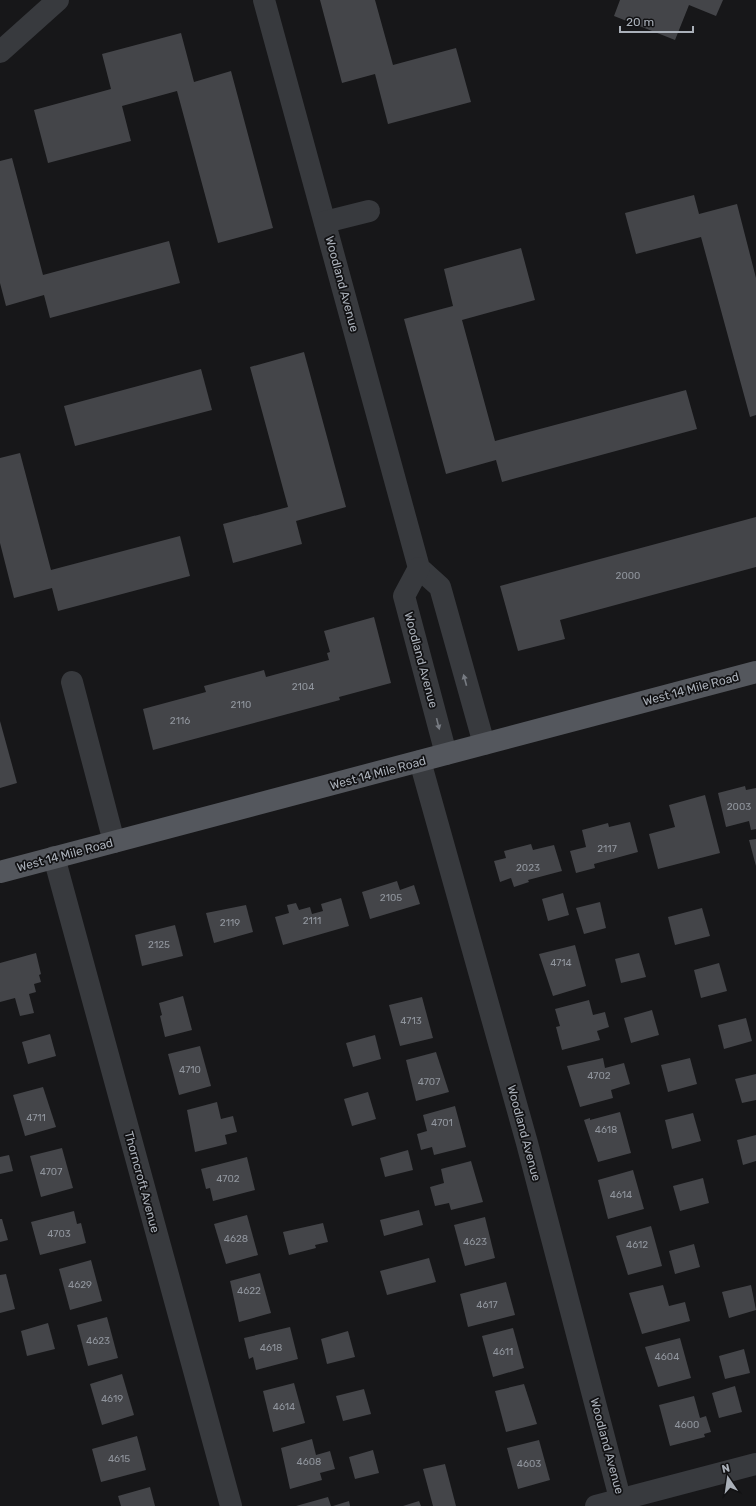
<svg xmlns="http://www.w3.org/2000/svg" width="756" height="1506" font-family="Rubik,sans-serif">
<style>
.building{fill:#444549}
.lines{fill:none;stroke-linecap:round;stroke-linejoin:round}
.minor{stroke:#383a3e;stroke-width:22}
.major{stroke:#54575d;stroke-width:22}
.oneway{fill:#777b82}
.labels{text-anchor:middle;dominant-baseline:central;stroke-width:3.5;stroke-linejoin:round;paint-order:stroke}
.number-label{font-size:10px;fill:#90959d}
.street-label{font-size:12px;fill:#aab0b9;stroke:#121214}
</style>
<rect width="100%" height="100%" fill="#171719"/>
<g class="building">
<path d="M 320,0 L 375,0 L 393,65 L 456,48 L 471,102 L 388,124 L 375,74 L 342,83 Z"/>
<path d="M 620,0 L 723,0 L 716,16 L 689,5 L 675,40 L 614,16 Z"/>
<path d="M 181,33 L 194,82 L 231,71 L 273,228 L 218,243 L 177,91 L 122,106 L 131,141 L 48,163 L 34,110 L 111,89 L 102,54 Z"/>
<path d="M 12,158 L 43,275 L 169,241 L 180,283 L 50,318 L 44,295 L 6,306 L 0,283 L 0,161 Z"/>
<path d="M 694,195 L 699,214 L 737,204 L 756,278 L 756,415 L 750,417 L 701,237 L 636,254 L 625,213 Z"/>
<path d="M 521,248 L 535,300 L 462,320 L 495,441 L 686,390 L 697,429 L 502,482 L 496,460 L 446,474 L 404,319 L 453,306 L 444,269 Z"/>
<path d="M 304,352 L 346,507 L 296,521 L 302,544 L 233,563 L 223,524 L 288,507 L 250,367 Z"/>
<path d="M 201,369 L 212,410 L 75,446 L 64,406 Z"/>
<path d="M 20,453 L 51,570 L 180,536 L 190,576 L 58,611 L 52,588 L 14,598 L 0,543 L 0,458 Z"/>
<path d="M 756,517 L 756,567 L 560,620 L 565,639 L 518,651 L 500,586 Z"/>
<path d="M 374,617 L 391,683 L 339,697 L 340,700 L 153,750 L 143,709 L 206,692 L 204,686 L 264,670 L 266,677 L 329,660 L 327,653 L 330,652 L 324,631 Z"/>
<path d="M 0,721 L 17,783 L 0,788 Z"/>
<path d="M 745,786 L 746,790 L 756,788 L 756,829 L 751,830 L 749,821 L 726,827 L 718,793 Z"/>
<path d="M 705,795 L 720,853 L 658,869 L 649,834 L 675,827 L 669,805 Z"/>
<path d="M 630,822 L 638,852 L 594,864 L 595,868 L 576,873 L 570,851 L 586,847 L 582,830 L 608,823 L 609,827 Z"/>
<path d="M 756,839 L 756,866 L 749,840 Z"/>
<path d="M 531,844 L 533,850 L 554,845 L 562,871 L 528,880 L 529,882 L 514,887 L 511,878 L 500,882 L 494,861 L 506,858 L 504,851 Z"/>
<path d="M 397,881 L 400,890 L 414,885 L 420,904 L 370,919 L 362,892 Z"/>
<path d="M 563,893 L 569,915 L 548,921 L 542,899 Z"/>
<path d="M 341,898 L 349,926 L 283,945 L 275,917 L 289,913 L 287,905 L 296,903 L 299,910 L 310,907 L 312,914 L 323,911 L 321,904 Z"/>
<path d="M 600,902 L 606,928 L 584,934 L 576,908 Z"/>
<path d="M 246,905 L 253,932 L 214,943 L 206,913 Z"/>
<path d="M 702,908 L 710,936 L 675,945 L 668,917 Z"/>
<path d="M 175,925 L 183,956 L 142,966 L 135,935 Z"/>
<path d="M 575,945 L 586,986 L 553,996 L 539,954 Z"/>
<path d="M 36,953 L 41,974 L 39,975 L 41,982 L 34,984 L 36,992 L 29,994 L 34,1013 L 20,1016 L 15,998 L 0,1002 L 0,963 Z"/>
<path d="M 639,953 L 646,977 L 621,983 L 615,959 Z"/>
<path d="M 719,963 L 727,991 L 701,998 L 694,970 Z"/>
<path d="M 183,996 L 192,1030 L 165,1037 L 160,1016 L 162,1015 L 159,1003 Z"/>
<path d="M 422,997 L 433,1038 L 400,1046 L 389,1005 Z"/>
<path d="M 589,1000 L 593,1015 L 605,1012 L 609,1027 L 597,1031 L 600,1040 L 562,1050 L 556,1027 L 560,1026 L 555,1009 Z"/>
<path d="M 652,1010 L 659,1035 L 631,1043 L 624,1018 Z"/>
<path d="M 746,1018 L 752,1041 L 724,1049 L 718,1025 Z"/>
<path d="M 50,1034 L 56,1056 L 28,1064 L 22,1042 Z"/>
<path d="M 375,1035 L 381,1059 L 353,1067 L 346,1043 Z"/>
<path d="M 200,1046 L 211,1086 L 179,1095 L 168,1054 Z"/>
<path d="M 436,1052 L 449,1092 L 416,1101 L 406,1060 Z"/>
<path d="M 603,1058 L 605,1068 L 624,1063 L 630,1084 L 611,1090 L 613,1098 L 580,1107 L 567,1066 Z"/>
<path d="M 690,1058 L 697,1084 L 668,1092 L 661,1065 Z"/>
<path d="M 756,1074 L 756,1100 L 742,1103 L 735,1079 Z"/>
<path d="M 43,1087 L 56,1127 L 25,1136 L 13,1095 Z"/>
<path d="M 368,1092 L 376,1119 L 352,1126 L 344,1099 Z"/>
<path d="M 217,1102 L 221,1119 L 233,1116 L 237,1132 L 225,1135 L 227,1144 L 195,1152 L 187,1110 Z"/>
<path d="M 455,1106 L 466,1147 L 434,1155 L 432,1147 L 421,1150 L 417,1134 L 427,1131 L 423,1115 Z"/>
<path d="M 620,1112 L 631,1153 L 598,1162 L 584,1120 L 590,1118 L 590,1120 Z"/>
<path d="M 693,1113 L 701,1141 L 672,1149 L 665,1120 Z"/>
<path d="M 756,1135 L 756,1161 L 743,1165 L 737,1140 Z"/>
<path d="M 62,1148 L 73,1188 L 41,1197 L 30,1156 Z"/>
<path d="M 408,1150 L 413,1170 L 385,1177 L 380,1158 Z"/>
<path d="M 9,1155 L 13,1171 L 0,1174 L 0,1157 Z"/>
<path d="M 247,1157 L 255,1190 L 213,1201 L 210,1188 L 206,1189 L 201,1169 Z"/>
<path d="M 471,1161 L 483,1202 L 451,1210 L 449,1203 L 435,1206 L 430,1187 L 444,1183 L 441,1169 Z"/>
<path d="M 633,1170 L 644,1209 L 608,1219 L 598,1180 Z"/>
<path d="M 703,1178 L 709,1203 L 680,1211 L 673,1186 Z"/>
<path d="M 419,1210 L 423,1225 L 384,1236 L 380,1220 Z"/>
<path d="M 74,1211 L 77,1224 L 81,1223 L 86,1243 L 40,1255 L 31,1222 Z"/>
<path d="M 247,1215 L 258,1255 L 226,1264 L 214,1224 Z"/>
<path d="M 485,1217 L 495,1258 L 465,1266 L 454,1225 Z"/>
<path d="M 0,1219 L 2,1219 L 8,1240 L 0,1242 Z"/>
<path d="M 323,1223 L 328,1242 L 315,1245 L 316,1248 L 289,1255 L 283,1232 Z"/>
<path d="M 651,1226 L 662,1266 L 628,1275 L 616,1236 Z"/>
<path d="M 694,1244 L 700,1267 L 675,1274 L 669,1251 Z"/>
<path d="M 429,1258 L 436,1282 L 387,1295 L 380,1271 Z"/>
<path d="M 91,1260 L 102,1301 L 70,1310 L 59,1269 Z"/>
<path d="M 260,1273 L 271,1313 L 239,1322 L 230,1281 Z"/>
<path d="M 6,1274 L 15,1309 L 0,1313 L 0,1275 Z"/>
<path d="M 506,1282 L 515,1315 L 468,1327 L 460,1294 Z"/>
<path d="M 663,1285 L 669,1306 L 685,1302 L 690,1321 L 642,1334 L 629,1293 Z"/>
<path d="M 751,1285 L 756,1310 L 729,1318 L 722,1292 Z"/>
<path d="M 107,1317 L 118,1358 L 88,1366 L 77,1325 Z"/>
<path d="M 48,1323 L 55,1349 L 27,1356 L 21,1331 Z"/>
<path d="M 290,1327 L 298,1359 L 256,1370 L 253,1357 L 249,1359 L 244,1338 Z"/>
<path d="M 513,1328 L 524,1368 L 493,1377 L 482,1336 Z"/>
<path d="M 348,1331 L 355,1357 L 327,1364 L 321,1339 Z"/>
<path d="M 680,1338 L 691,1378 L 658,1387 L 645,1347 Z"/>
<path d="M 744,1349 L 750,1373 L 725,1379 L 719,1356 Z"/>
<path d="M 122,1374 L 134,1415 L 102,1425 L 90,1384 Z"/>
<path d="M 294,1383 L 305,1423 L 273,1432 L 263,1391 Z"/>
<path d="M 524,1384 L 537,1424 L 506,1432 L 495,1391 Z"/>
<path d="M 735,1386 L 742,1412 L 719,1418 L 712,1393 Z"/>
<path d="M 364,1389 L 371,1414 L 343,1421 L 336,1396 Z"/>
<path d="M 694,1396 L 700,1418 L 706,1416 L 711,1432 L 704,1434 L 705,1437 L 670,1446 L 659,1405 Z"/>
<path d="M 137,1436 L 146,1470 L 101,1482 L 92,1449 Z"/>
<path d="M 312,1439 L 316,1455 L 330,1451 L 335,1469 L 320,1473 L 322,1480 L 290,1489 L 281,1448 Z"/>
<path d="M 539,1440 L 550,1480 L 518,1489 L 507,1448 Z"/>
<path d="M 373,1450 L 379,1473 L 355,1479 L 349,1457 Z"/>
<path d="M 445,1464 L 456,1506 L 433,1506 L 423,1469 Z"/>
<path d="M 150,1487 L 155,1506 L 121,1506 L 118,1496 Z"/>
<path d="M 328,1497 L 331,1506 L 296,1506 Z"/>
<path d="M 349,1501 L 350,1506 L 333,1506 Z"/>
<path d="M 419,1501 L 421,1506 L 403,1506 Z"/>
</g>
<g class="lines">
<g class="minor">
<path d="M 264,0 L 419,568 L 440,587 L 484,744"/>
<path d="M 0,52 L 58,0"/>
<path d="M 325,222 L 369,211"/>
<path d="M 419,568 L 404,596 L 446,754"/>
<path d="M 72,682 L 114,842"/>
<path d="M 420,761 L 527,1143 L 622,1506"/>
<path d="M 54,857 L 231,1506"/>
<path d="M 596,1506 L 756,1464"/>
</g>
<path class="major" d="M 0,872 L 756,672"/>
</g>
<defs><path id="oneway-solid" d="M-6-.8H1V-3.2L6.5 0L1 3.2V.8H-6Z"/></defs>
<g class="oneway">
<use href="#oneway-solid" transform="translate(465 680) rotate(-105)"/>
<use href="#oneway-solid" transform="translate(438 724) rotate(76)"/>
</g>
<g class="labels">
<g class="number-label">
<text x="628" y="576">2000</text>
<text x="303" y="687">2104</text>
<text x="241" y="705">2110</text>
<text x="180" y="721">2116</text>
<text x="739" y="807">2003</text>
<text x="607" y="849">2117</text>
<text x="528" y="868">2023</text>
<text x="391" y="898">2105</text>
<text x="312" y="921">2111</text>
<text x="230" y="923">2119</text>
<text x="159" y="945">2125</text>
<text x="561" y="963">4714</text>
<text x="411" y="1021">4713</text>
<text x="190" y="1070">4710</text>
<text x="599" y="1076">4702</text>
<text x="429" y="1082">4707</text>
<text x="36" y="1118">4711</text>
<text x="442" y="1123">4701</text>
<text x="606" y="1130">4618</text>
<text x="51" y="1172">4707</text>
<text x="228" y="1179">4702</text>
<text x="621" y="1195">4614</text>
<text x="59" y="1234">4703</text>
<text x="236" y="1239">4628</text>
<text x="475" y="1242">4623</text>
<text x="637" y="1245">4612</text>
<text x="80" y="1285">4629</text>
<text x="249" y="1291">4622</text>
<text x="487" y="1305">4617</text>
<text x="98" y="1341">4623</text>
<text x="271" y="1348">4618</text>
<text x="503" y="1352">4611</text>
<text x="667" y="1357">4604</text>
<text x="112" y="1399">4619</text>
<text x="284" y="1407">4614</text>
<text x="687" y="1425">4600</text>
<text x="119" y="1459">4615</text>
<text x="309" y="1462">4608</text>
<text x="529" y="1464">4603</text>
</g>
<g class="street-label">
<text transform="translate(342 284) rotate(75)">Woodland Avenue</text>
<text transform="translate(421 660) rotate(75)">Woodland Avenue</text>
<text transform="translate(691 689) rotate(-15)">West 14 Mile Road</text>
<text transform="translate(378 773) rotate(-15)">West 14 Mile Road</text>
<text transform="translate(65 855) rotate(-15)">West 14 Mile Road</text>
<text transform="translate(524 1133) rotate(75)">Woodland Avenue</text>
<text transform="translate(142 1182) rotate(75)">Thorncroft Avenue</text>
<text transform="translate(607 1446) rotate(75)">Woodland Avenue</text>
</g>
</g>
<g transform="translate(728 1478) rotate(347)" stroke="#121214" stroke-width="3" paint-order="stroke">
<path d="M0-3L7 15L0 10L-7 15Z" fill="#aab0b9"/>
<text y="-6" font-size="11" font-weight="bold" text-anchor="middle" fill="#aab0b9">N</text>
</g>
<path d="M620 26v6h73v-6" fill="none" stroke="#aab0b9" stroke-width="2"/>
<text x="626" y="26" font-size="12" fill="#aab0b9" stroke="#121214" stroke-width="3" paint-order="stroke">20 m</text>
</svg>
